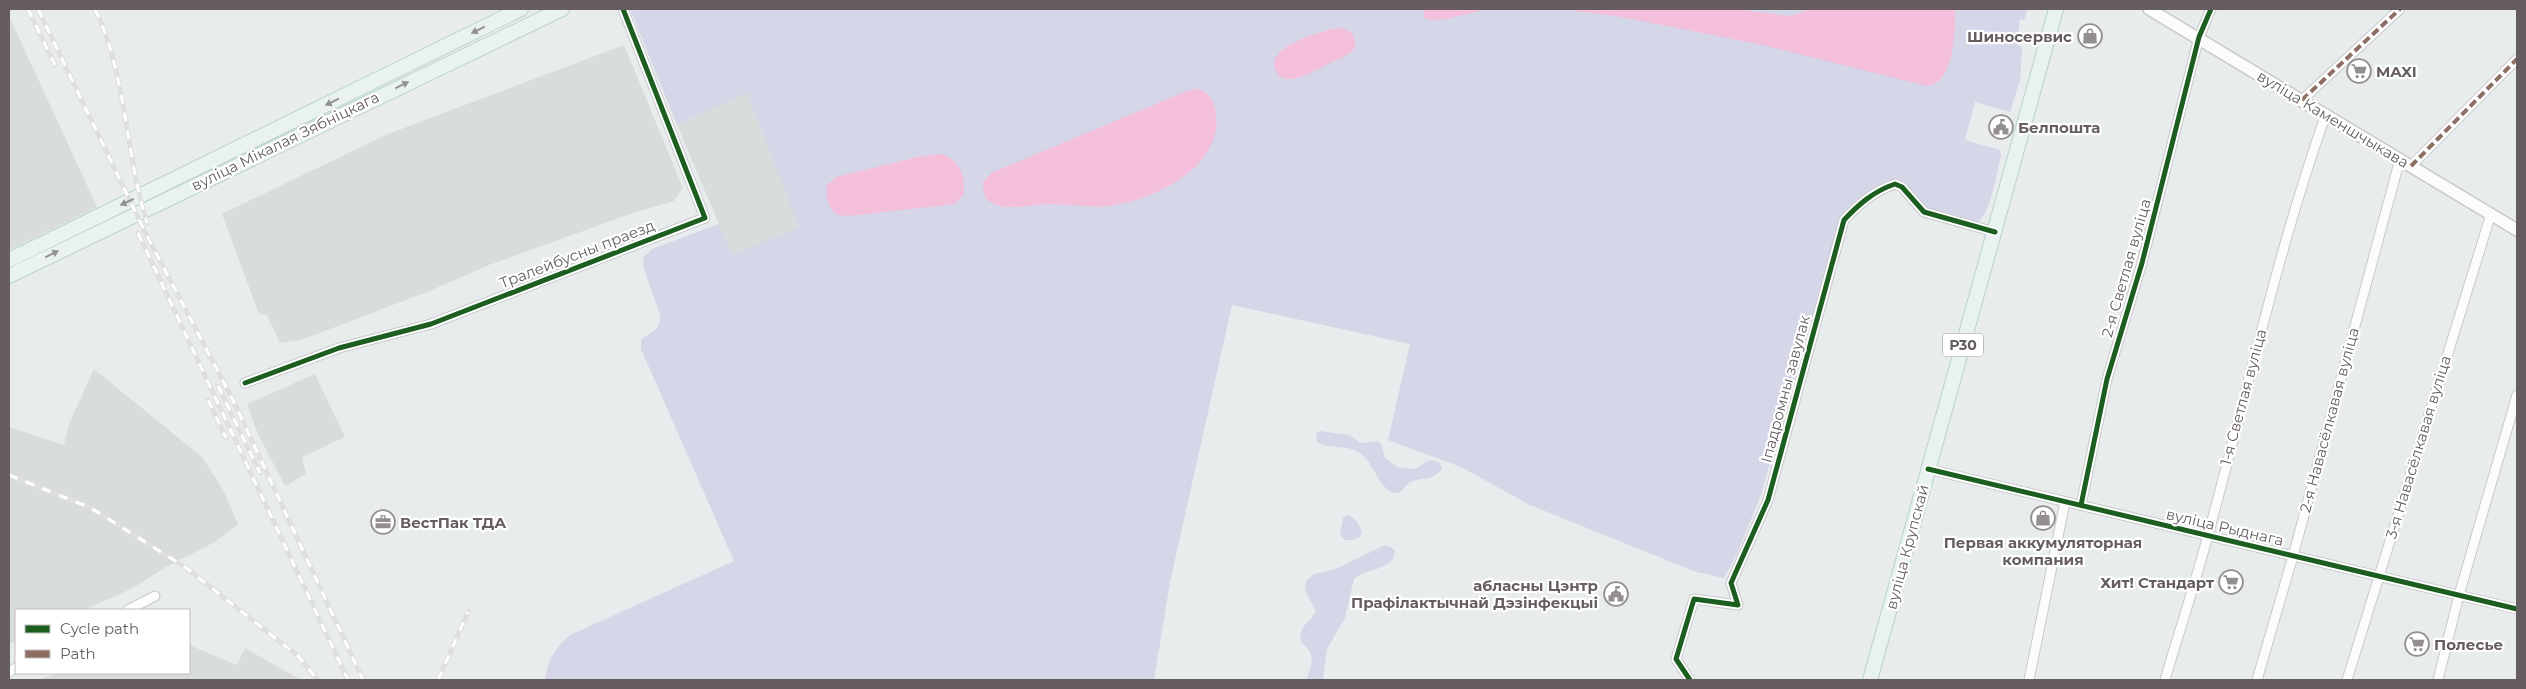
<svg xmlns="http://www.w3.org/2000/svg" width="2526" height="689" font-family="Montserrat,sans-serif">
<style>
.industrial{fill:#d8dcdb}
.green{fill:#d5d6e8}
.water{fill:#f3bfda}
.lines{fill:none;stroke-linecap:round;stroke-linejoin:round}
.minor-casing{stroke:#c9c9ca;stroke-width:11}
.tertiary-casing{stroke:#c9c9ca;stroke-width:14}
.primary-casing{stroke:#b8d2cc;stroke-width:16}
.minor{stroke:#fcfcfc;stroke-width:9}
.tertiary{stroke:#fcfcfc;stroke-width:11}
.primary{stroke:#e9f2f1;stroke-width:14}
.rail-casing{stroke:#dfdfdf;stroke-width:5}
.rail{stroke:#fff;stroke-width:3;stroke-dasharray:9;stroke-linecap:butt}
.quiet{stroke:#8d6e63;stroke-width:4;stroke-dasharray:8 4;stroke-linecap:butt}
.cycleway-casing{stroke:#fff;stroke-width:8}
.cycleway{stroke:#1b5e20;stroke-width:5}
.oneway{fill:#939193}
.labels{text-anchor:middle;dominant-baseline:central;stroke-width:4.5;stroke-linejoin:round;paint-order:stroke}
.shield{fill:#fff;stroke:#938e90;stroke-width:1}
.shield-label{font-size:14px;font-weight:bold;fill:#655d60}
.poi-label{font-size:15px;font-weight:bold;fill:#655d60;stroke:#fff;text-anchor:start}
.street-label{font-size:15px;fill:#655d60;stroke:#fff}
</style>
<rect width="100%" height="100%" fill="#e8ecec"/>
<g class="industrial">
<path d="M 9,16 L 97,207 L 9,250 Z"/>
<path d="M 624,45 L 683,188 L 674,201 L 630,214 L 489,265 L 427,292 L 301,340 L 280,343 L 267,315 L 259,314 L 222,214 L 388,134 Z"/>
<path d="M 747,93 L 800,228 L 732,255 L 677,125 Z"/>
<path d="M 94,369 L 203,458 L 223,490 L 238,524 L 215,542 L 166,567 L 131,589 L 84,610 L 16,610 L 16,641 L 9,644 L 9,427 L 64,445 L 69,424 Z"/>
<path d="M 315,374 L 345,437 L 302,457 L 306,474 L 285,486 L 258,434 L 247,404 Z"/>
<path d="M 189,645 L 237,665 L 245,648 L 301,680 L 40,680 L 56,673 L 189,673 Z"/>
</g>
<g class="green">
<path d="M 630,9 L 2028,9 L 2024,20 L 2020,19 L 2017,44 L 2022,48 L 2020,80 L 2010,112 L 1975,102 L 1965,140 L 2000,150 L 2001,156 C 1996,174 1991,217 1974,225 L 1929,215 L 1905,192 L 1887,186 L 1838,226 L 1761,495 L 1736,556 L 1724,578 L 1696,572 L 1530,505 L 1461,467 L 1388,440 L 1410,344 L 1232,305 L 1170,582 L 1154,680 L 545,680 C 547,661 555,648 570,635 L 734,561 L 641,349 L 641,339 L 657,329 L 661,317 L 644,269 L 643,257 L 652,249 L 719,224 L 732,255 L 799,227 L 747,93 L 677,125 Z"/>
<path d="M 1320,431 L 1349,435 L 1361,443 L 1378,441 L 1382,446 L 1385,458 L 1397,467 L 1416,469 L 1427,461 L 1434,460 L 1440,463 L 1442,468 C 1434,481 1425,477 1413,481 C 1404,484 1404,494 1393,493 C 1377,485 1374,463 1360,453 C 1347,444 1330,450 1317,442 L 1316,434 Z"/>
<path d="M 1348,515 L 1356,520 L 1362,531 L 1360,537 L 1352,540 L 1345,540 L 1340,535 L 1343,518 Z"/>
<path d="M 1385,545 L 1392,548 L 1395,551 L 1393,559 C 1382,572 1366,568 1354,579 L 1345,618 L 1327,649 L 1323,680 L 1307,680 C 1311,663 1317,655 1302,643 C 1296,626 1311,623 1316,611 L 1305,591 L 1306,581 L 1314,574 L 1336,569 Z"/>
</g>
<g class="water">
<path d="M 1424,9 L 1488,9 L 1446,19 L 1430,20 L 1424,18 Z"/>
<path d="M 1563,9 L 1735,9 L 1790,16 L 1801,13 L 1805,9 L 1955,9 C 1955,31 1955,83 1927,86 L 1763,45 L 1621,17 Z"/>
<path d="M 1342,28 C 1352,30 1356,37 1355,47 C 1350,56 1336,60 1326,65 C 1311,73 1275,94 1274,61 C 1279,43 1325,29 1342,28 Z"/>
<path d="M 1198,89 C 1211,93 1214,102 1216,115 C 1223,167 1152,202 1108,206 C 1089,208 1069,204 1050,204 C 1032,204 1007,212 990,202 C 983,197 983,189 983,182 L 991,173 L 1187,91 Z"/>
<path d="M 941,154 C 960,159 965,176 964,194 L 955,204 L 848,216 L 838,215 C 828,209 825,196 827,185 L 836,177 L 917,157 Z"/>
</g>
<g class="lines">
<g class="minor-casing">
<g id="minor">
<path d="M 2302,100 L 2400,9"/>
<path d="M 2411,166 L 2517,59"/>
<path d="M 245,383 L 339,348 L 431,324 L 705,218 L 623,9"/>
<path d="M 1928,469 L 2517,609"/>
<path d="M 2081,505 L 2107,379 L 2142,263 L 2199,37 L 2211,9"/>
<path d="M 128,610 L 155,596"/>
<path d="M 9,672 L 16,668"/>
<path d="M 1690,680 L 1676,659 L 1694,599 L 1738,605 L 1731,583 L 1768,500 L 1844,220 C 1859,204 1874,191 1895,184 L 1902,187 L 1924,212 L 1995,232"/>
<path d="M 2029,680 L 2065,502"/>
<path d="M 2165,680 C 2179,632 2195,584 2208,535 C 2247,394 2277,252 2326,114"/>
<path d="M 2257,680 L 2293,556 L 2400,159"/>
<path d="M 2347,680 L 2491,214"/>
<path d="M 2438,680 L 2459,595 L 2517,395"/>
</g>
</g>
<g class="tertiary-casing">
<path id="tertiary" d="M 2149,9 L 2517,230"/>
</g>
<g class="primary-casing">
<g id="primary">
<path d="M 9,260 L 521,9"/>
<path d="M 9,276 L 562,9"/>
<path d="M 1870,680 L 2056,9"/>
</g>
</g>
<use href="#minor" class="minor"/>
<use href="#tertiary" class="tertiary"/>
<use href="#primary" class="primary"/>
<g class="rail-casing">
<g id="rail">
<path d="M 28,9 L 55,65"/>
<path d="M 38,9 L 145,232 L 234,402 L 363,680"/>
<path d="M 95,9 C 127,76 125,153 147,223"/>
<path d="M 138,233 L 348,680"/>
<path d="M 218,386 L 260,473"/>
<path d="M 208,400 L 226,438"/>
<path d="M 9,475 L 91,508 L 185,567 L 298,656 L 318,680"/>
<path d="M 438,680 L 468,612"/>
</g>
</g>
<use href="#rail" class="rail"/>
<g class="quiet">
<path d="M 2302,100 L 2400,9"/>
<path d="M 2411,166 L 2517,59"/>
</g>
<g class="cycleway-casing">
<g id="cycleway">
<path d="M 245,383 L 339,348 L 431,324 L 705,218 L 623,9"/>
<path d="M 1928,469 L 2517,609"/>
<path d="M 2081,505 L 2107,379 L 2142,263 L 2199,37 L 2211,9"/>
<path d="M 1690,680 L 1676,659 L 1694,599 L 1738,605 L 1731,583 L 1768,500 L 1844,220 C 1859,204 1874,191 1895,184 L 1902,187 L 1924,212 L 1995,232"/>
</g>
</g>
<use href="#cycleway" class="cycleway"/>
</g>
<defs><path id="oneway-solid" d="M-6-.8H1V-3.2L6.5 0L1 3.2V.8H-6Z" transform="scale(1.25)"/></defs>
<g class="oneway">
<use href="#oneway-solid" transform="translate(478 30) rotate(154)"/>
<use href="#oneway-solid" transform="translate(402 85) rotate(-26)"/>
<use href="#oneway-solid" transform="translate(332 102) rotate(154)"/>
<use href="#oneway-solid" transform="translate(127 202) rotate(155)"/>
<use href="#oneway-solid" transform="translate(52 254) rotate(-26)"/>
</g>
<defs>
<g id="shop-ring" transform="scale(1.25)"><circle r="9.5" fill="#fff" stroke="#938f91" stroke-width="1.5"/><path d="M-5-2.5h2.3a2.7 3.5 0 0 1 5.4 0H5L5.5 6h-11ZM-1.5-2.5h3a1.5 2.3 0 0 0-3 0Z" fill="#938f91"/></g>
<g id="supermarket-ring" transform="scale(1.25)"><circle r="9.5" fill="#fff" stroke="#938f91" stroke-width="1.5"/><path d="M-6-5.5h2.5l.6 2H6L4.5 2H-2.5L-4.4-4H-6ZM-1.5 3.2a1.3 1.3 0 1 0 .1 0ZM3 3.2a1.3 1.3 0 1 0 .1 0Z" fill="#938f91"/></g>
<g id="civic-ring" transform="scale(1.25)"><circle r="9.5" fill="#fff" stroke="#938f91" stroke-width="1.5"/><path d="M-.6-6.5H3V-4.5H.6V-3L4-1V1h2V6H-6V1h2V-1L-.6-3ZM-1.2 2.5V6h2.4V2.5Z" fill="#938f91"/></g>
<g id="office-ring" transform="scale(1.25)"><circle r="9.5" fill="#fff" stroke="#938f91" stroke-width="1.5"/><path d="M-6-3h4V-5.5h4V-3h4V5H-6ZM-1-4.5V-3h2v-1.5ZM-6 0V1H6V0Z" fill="#938f91"/></g>
</defs>
<g fill-rule="evenodd">
<use href="#shop-ring" x="2090" y="36"/>
<use href="#supermarket-ring" x="2359" y="71"/>
<use href="#civic-ring" x="2001" y="127"/>
<use href="#shop-ring" x="2043" y="518"/>
<use href="#office-ring" x="383" y="522"/>
<use href="#supermarket-ring" x="2231" y="582"/>
<use href="#civic-ring" x="1616" y="594"/>
<use href="#supermarket-ring" x="2417" y="644"/>
</g>
<g class="labels">
<rect class="shield" x="1943" y="333.5" width="40" height="23" rx="4"/>
<g class="shield-label">
<text x="1963" y="345">Р30</text>
</g>
<g class="poi-label">
<text x="2072" y="36" text-anchor="end">Шиносервис</text>
<text x="2376" y="71">MAXI</text>
<text x="2018" y="127">Белпошта</text>
<text x="400" y="522">ВестПак ТДА</text>
<text x="2043" y="542" text-anchor="middle">Первая аккумуляторная<tspan x="2043" dy="17">компания</tspan></text>
<text x="2214" y="582" text-anchor="end">Хит! Стандарт</text>
<text x="1598" y="585" text-anchor="end">абласны Цэнтр<tspan x="1598" dy="17">Прафілактычнай Дэзінфекцыі</tspan></text>
<text x="2434" y="644">Полесье</text>
</g>
<g class="street-label">
<text transform="translate(2333 119) rotate(31)">вуліца Каменшчыкава</text>
<text transform="translate(285 141) rotate(-26)">вуліца Мікалая Зябніцкага</text>
<text transform="translate(577 254) rotate(-21)">Тралейбусны праезд</text>
<text transform="translate(2126 268) rotate(-74)">2-я Светлая вуліца</text>
<text transform="translate(1785 389) rotate(-75)">Іпадромны завулак</text>
<text transform="translate(2243 397) rotate(-75)">1-я Светлая вуліца</text>
<text transform="translate(2329 420) rotate(-75)">2-я Навасёлкавая вуліца</text>
<text transform="translate(2418 447) rotate(-73)">3-я Навасёлкавая вуліца</text>
<text transform="translate(2225 527) rotate(13)">вуліца Рыднага</text>
<text transform="translate(1907 547) rotate(-75)">вуліца Крупскай</text>
</g>
</g>
<rect width="2526" height="689" fill="none" stroke="#655d60" stroke-width="20"/>
<rect x="15" y="609" width="175" height="65" fill="#ffffff" stroke="#c1bebf"/>
<rect x="25" y="625" width="25" height="8" fill="#1b5e20" stroke="#c1bebf"/>
<text x="60" y="634" font-size="15" fill="#655d60">Cycle path</text>
<rect x="25" y="650" width="25" height="8" fill="#8d6e63" stroke="#c1bebf"/>
<text x="60" y="659" font-size="15" fill="#655d60">Path</text>
</svg>
